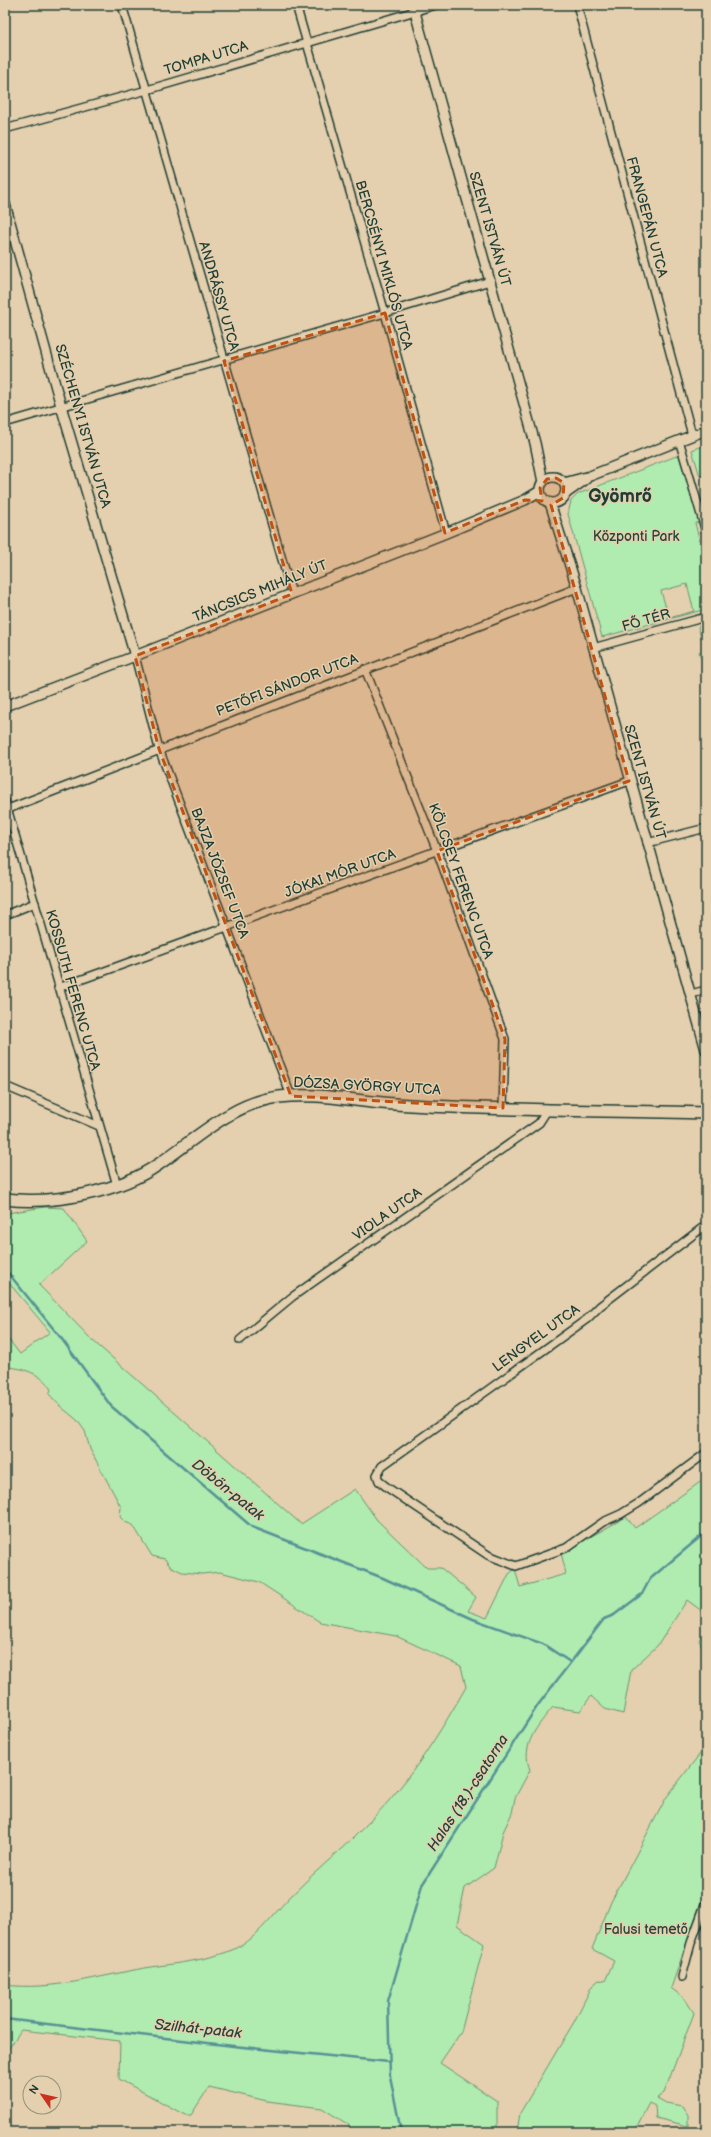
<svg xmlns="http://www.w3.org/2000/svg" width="711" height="2137" font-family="'Balsamiq Sans',sans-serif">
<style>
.green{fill:#b0ebb0;stroke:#689472;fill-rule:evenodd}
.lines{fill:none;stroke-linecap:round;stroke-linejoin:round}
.stream{stroke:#569295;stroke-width:2.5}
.minor-casing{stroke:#1f3d34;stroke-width:10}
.tertiary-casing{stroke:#1f3d34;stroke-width:12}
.secondary-casing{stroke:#1f3d34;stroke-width:14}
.minor{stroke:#e4cfae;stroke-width:7}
.tertiary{stroke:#e4cfae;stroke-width:9}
.secondary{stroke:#e4cfae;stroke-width:11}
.marked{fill:#c05314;fill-opacity:0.2;stroke:#c05314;stroke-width:3;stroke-dasharray:8 5;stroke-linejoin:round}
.labels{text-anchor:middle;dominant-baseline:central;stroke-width:3;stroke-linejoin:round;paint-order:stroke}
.street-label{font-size:14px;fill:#1f3d34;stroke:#e4cfae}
.park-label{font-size:14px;fill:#26463a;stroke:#e4cfae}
.water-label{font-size:15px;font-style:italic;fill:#24443c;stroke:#e4cfae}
.district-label{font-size:18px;font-weight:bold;fill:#1f3d34;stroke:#e4cfae}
</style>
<rect width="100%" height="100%" fill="#e4cfae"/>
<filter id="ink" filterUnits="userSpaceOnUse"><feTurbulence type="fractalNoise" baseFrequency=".025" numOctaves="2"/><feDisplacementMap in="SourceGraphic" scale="8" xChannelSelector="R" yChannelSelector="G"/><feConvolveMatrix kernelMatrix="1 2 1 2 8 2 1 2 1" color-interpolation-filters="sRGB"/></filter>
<g filter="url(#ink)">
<g class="green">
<path d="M 706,445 L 706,474 L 700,476 L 692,450 Z"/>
<path d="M 679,455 L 700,522 L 695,523 L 706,566 L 706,609 L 602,637 L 568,514 L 571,501 L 578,494 ZM 687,584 L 694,611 L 669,618 L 661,591 Z"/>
<path d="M 706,625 L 706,669 L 704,670 L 699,652 L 705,650 L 698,627 Z"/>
<path d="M 45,1207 L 64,1208 L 87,1241 L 39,1285 L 92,1340 L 301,1524 L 355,1489 L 377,1520 L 427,1568 L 441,1568 L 476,1597 L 468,1611 L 487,1618 L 509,1574 L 515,1569 L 520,1587 L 566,1574 L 561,1552 L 567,1550 L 626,1517 L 635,1528 L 706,1478 L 706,1614 L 687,1600 L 658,1645 L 631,1670 L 623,1714 L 605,1709 L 591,1696 L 580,1711 L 553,1707 C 538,1725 520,1745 530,1770 L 515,1798 L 512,1813 L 503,1832 L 494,1868 L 465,1888 L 457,1925 L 484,1944 L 461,2032 L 440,2063 L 497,2101 L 497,2132 L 350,2132 L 349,2125 L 322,2108 L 267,2101 L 209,2087 L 191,2115 L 185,2115 L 119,2079 L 120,2041 L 21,2030 L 5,2054 L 5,1985 C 52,1991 99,1976 145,1968 C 176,1963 208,1961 237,1948 C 255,1940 276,1911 291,1896 C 317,1869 348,1845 374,1817 C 411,1779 440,1733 466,1687 L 461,1666 L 396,1636 L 320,1622 L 259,1582 L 220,1572 L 202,1574 L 182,1572 L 170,1566 L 165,1559 L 152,1556 L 133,1525 L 125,1522 L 120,1517 L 121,1507 L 90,1449 L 85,1431 L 77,1420 L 60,1406 L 49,1394 L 51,1390 C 44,1374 21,1367 5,1367 L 5,1347 L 9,1340 L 20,1354 L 50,1332 L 5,1278 L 5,1211 L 7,1213 Z"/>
<path d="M 706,1628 L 706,1655 L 699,1640 Z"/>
<path d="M 706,1746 L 706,1887 L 671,1988 L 685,1999 L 694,2013 L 664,2093 L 657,2098 L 666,2103 L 682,2106 L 688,2115 L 688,2126 L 656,2118 L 655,2106 L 649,2103 L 634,2132 L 517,2132 L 520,2113 L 574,2022 L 592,1986 L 599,1980 L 605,1981 L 614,1961 L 592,1949 L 611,1902 L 666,1798 Z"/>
</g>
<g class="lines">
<g class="stream">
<path d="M 5,1269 L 61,1338 L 111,1406 L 252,1527 L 383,1578 L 473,1619 L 543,1644 L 570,1662"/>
<path d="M 5,2019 L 233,2046 L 389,2062"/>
<path d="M 401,2132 L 390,2076 L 388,2001 L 422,1885 L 538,1705 L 604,1619 L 614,1615 L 642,1594 L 650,1579 L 706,1532"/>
</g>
<g class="minor-casing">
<g id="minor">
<path d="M 122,5 L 292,594"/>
<path d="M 296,5 L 385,313 L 446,533"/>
<path d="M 577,5 L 692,435"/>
<path d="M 5,129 L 147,90 L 436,5"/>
<path d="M 5,423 L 385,313 L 490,281"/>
<path d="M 679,440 L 706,532"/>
<path d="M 593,648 L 706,617"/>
<path d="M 135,656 L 159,749 L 291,1096"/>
<path d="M 365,669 L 437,851 L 505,1039 L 503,1108"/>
<path d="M 5,801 L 117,1185"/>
<path d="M 8,809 L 577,588"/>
<path d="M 647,843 L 706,828"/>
<path d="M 5,915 L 35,903"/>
<path d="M 58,988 L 629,781"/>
<path d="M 691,994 L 706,990"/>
<path d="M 5,1086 L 99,1126"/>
<path d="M 706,1225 L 600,1306 L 587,1319 L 382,1466 L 377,1475 L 379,1481 L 388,1488 L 488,1555 L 516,1566 L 566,1548 L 603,1522 L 621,1514 L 639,1503 L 706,1453"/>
<path d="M 240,1340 L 292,1297 L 539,1123 L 548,1109"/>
<path d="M 682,1977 L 691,1943 L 706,1902"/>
</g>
</g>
<g class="tertiary-casing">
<g id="tertiary">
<path d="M 413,5 L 535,443 L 543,482"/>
<path d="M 5,204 L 61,406 L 135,656"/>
<circle cx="553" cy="490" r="13"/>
<path d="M 564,483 L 590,476 L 706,430"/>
<path d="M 565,494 L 586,479"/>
<path d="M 550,503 L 577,588 L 706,1050"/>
<path d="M 5,706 L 135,656 L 446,533 L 525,500 L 540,491"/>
</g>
</g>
<g class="secondary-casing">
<path id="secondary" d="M 5,1199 C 53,1205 120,1192 159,1164 C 197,1138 232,1103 279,1097 C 318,1092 357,1102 395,1104 C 499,1111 603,1110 706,1113"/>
</g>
<use href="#minor" class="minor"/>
<use href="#tertiary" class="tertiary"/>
<use href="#secondary" class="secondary"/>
</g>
</g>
<path class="marked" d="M 385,313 L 445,533 L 525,500 L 542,501 L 540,488 L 547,479 L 556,478 L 564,483 L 563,498 L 551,505 L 629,781 L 437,851 L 505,1039 L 503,1108 L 291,1096 L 159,749 L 135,656 L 292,594 L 224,361 Z"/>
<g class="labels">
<g class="street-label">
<text transform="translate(206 58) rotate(-17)">TOMPA UTCA</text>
<text transform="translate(647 217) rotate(75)">FRANGEPÁN UTCA</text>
<text transform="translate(490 229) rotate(74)">SZENT ISTVÁN ÚT</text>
<text transform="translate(384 265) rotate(74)">BERCSÉNYI MIKLÓS UTCA</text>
<text transform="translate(219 296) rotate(74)">ANDRÁSSY UTCA</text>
<text transform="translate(83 426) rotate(74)">SZÉCHENYI ISTVÁN UTCA</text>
<text transform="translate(260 591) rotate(-22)">TÁNCSICS MIHÁLY ÚT</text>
<text transform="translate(646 620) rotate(-16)">FŐ TÉR</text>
<text transform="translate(287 685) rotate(-21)">PETŐFI SÁNDOR UTCA</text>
<text transform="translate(645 782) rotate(74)">SZENT ISTVÁN ÚT</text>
<text transform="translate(220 873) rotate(69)">BAJZA JÓZSEF UTCA</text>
<text transform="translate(340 873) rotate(-20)">JÓKAI MÓR UTCA</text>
<text transform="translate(461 881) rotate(70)">KÖLCSEY FERENC UTCA</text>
<text transform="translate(73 990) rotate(74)">KOSSUTH FERENC UTCA</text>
<text transform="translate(367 1086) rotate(3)">DÓZSA GYÖRGY UTCA</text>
<text transform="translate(387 1214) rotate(-35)">VIOLA UTCA</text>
<text transform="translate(536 1338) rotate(-36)">LENGYEL UTCA</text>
</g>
<g class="park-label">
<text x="636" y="536">Központi Park</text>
<text x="646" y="1929">Falusi temető</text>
</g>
<g class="water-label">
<text transform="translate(228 1490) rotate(39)">Döbön-patak</text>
<text transform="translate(468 1793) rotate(-57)">Halas (18.)-csatorna</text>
<text transform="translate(198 2029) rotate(6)">Szilhát-patak</text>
</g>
<g class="district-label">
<text x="620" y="496">Gyömrő</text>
</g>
</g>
<rect width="711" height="2137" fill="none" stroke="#e4cfae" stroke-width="20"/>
<rect x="10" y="10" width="691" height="2117" fill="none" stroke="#1f3d34" stroke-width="1.5" filter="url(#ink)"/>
<g transform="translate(42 2095) rotate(304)"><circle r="19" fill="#e4cfae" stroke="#95957d"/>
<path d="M0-3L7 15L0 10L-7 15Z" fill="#c8321e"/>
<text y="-6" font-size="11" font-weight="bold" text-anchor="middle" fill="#1f3d34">N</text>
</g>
</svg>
